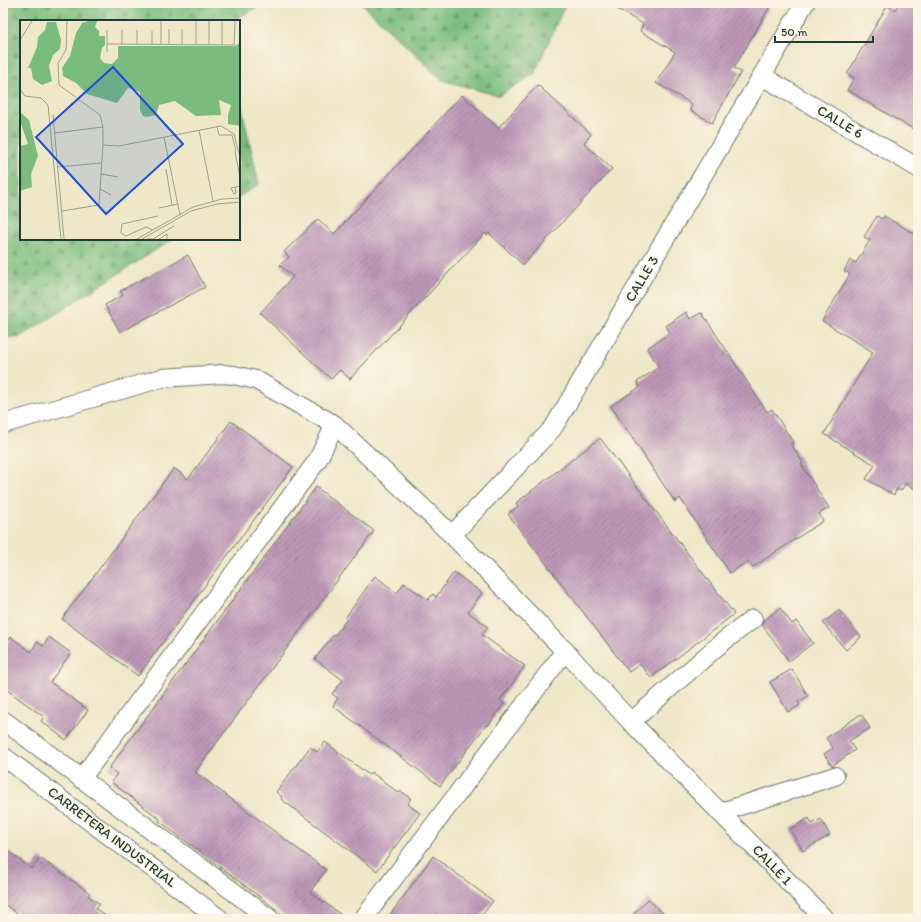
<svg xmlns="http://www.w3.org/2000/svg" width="921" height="922" font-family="Itim,sans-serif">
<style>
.forest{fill:url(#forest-firs);stroke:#4c7c59}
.building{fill:url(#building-hatch)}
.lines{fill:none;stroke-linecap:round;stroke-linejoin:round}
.minor-casing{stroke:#677868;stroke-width:20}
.minor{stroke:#fff;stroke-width:18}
.labels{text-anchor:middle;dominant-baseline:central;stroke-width:3;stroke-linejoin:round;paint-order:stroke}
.street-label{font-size:14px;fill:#1f3d34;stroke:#fcf5e5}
.inset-road{fill:none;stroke:#9ba38d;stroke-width:1}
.view{fill:#1d4ed8;fill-opacity:0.15;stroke:#1d4ed8;stroke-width:2}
.inset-edge{fill:none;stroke:#1f3d34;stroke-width:2}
</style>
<defs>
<pattern id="forest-firs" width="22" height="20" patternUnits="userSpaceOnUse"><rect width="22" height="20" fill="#7abc7e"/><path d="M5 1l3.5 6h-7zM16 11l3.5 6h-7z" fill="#639a68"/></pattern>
<pattern id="building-hatch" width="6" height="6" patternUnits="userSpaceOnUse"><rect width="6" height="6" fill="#be97b8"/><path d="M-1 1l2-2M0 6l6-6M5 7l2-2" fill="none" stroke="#9a7c96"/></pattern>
</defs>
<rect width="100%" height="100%" fill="#fcf5e5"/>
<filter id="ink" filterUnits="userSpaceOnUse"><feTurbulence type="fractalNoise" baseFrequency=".025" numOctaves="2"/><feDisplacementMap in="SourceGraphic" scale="8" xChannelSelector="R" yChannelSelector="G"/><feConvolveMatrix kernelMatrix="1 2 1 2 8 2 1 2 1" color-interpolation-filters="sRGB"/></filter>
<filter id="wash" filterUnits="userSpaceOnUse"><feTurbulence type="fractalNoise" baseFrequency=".012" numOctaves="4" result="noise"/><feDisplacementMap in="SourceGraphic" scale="16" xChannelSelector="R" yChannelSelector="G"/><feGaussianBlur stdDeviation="0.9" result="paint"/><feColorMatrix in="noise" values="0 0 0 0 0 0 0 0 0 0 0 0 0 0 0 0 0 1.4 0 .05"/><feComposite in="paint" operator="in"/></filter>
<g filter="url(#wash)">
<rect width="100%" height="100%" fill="#eee7c8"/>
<g class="forest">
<path d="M 3,3 L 265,3 L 232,21 L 21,21 L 21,239 L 173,239 L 18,338 L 3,337 Z"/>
<path d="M 361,3 L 566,3 L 534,74 L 499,96 L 442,80 Z"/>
<path d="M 239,95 L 259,184 L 239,197 Z"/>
</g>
<g id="blocks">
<g class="building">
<path d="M 607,3 L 772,3 L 734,68 L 741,72 L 712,123 L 690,110 L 692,104 L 656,83 L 675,52 L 640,31 L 643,24 Z"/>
<path d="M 899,3 L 918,3 L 918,132 L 847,90 L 854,78 L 847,74 L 887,6 L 895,10 Z"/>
<path d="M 538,85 L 591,134 L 584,143 L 612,169 L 523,265 L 489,233 L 487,235 L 485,233 L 350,379 L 340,370 L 331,379 L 260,313 L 293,277 L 280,265 L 289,257 L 284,252 L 318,219 L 334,234 L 462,95 L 498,128 Z"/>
<path d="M 877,216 L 882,219 L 884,216 L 918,236 L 918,491 L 906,483 L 901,491 L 897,489 L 894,495 L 866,479 L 875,465 L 824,434 L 873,352 L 822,321 L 850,274 L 844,271 L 850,260 L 856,263 L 870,240 L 864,237 Z"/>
<path d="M 188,255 L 205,287 L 120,332 L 105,305 L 123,295 L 120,291 Z"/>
<path d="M 686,312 L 690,319 L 702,313 L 767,412 L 772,409 L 793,442 L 791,444 L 803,463 L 801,464 L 829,508 L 819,514 L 823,521 L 753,567 L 748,561 L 730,573 L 680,498 L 675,502 L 611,406 L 640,387 L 637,382 L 659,367 L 647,348 L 670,333 L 666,326 Z"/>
<path d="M 231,421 L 293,467 L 138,676 L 62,619 L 174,468 L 188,479 Z"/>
<path d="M 600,438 L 734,614 L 651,678 L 640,664 L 629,672 L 508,514 L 518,506 L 516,503 Z"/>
<path d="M 316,487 L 374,531 L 195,772 L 326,870 L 310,892 L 347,919 L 289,919 L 159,821 L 160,819 L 111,782 L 117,774 L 109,768 Z"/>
<path d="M 454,572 L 482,593 L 468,612 L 488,627 L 482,635 L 525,666 L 500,700 L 504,703 L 488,726 L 486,725 L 440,786 L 333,706 L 338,698 L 332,694 L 343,680 L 315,659 L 334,634 L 335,635 L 347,619 L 345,618 L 375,576 L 397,593 L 404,583 L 428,600 L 433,594 L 436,597 Z"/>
<path d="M 780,608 L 792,624 L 796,621 L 813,643 L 789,661 L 762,625 L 763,621 Z"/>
<path d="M 839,610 L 861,637 L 846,650 L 823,623 Z"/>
<path d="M 11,637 L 31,652 L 37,642 L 43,646 L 49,637 L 71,653 L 50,682 L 88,710 L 66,740 L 41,721 L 44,717 L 3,687 L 3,648 Z"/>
<path d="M 792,669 L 808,696 L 798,702 L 800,705 L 788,712 L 770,682 Z"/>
<path d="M 861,714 L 870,728 L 849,741 L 855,750 L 832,766 L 824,754 L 833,748 L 826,738 Z"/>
<path d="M 325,742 L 369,775 L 371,772 L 399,793 L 401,791 L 411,799 L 407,804 L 420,813 L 377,871 L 281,799 L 282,797 L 276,792 L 310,747 L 317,752 Z"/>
<path d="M 809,818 L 812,824 L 821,819 L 830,835 L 803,851 L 790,829 Z"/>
<path d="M 3,847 L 32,869 L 40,858 L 90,893 L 88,896 L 100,904 L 96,909 L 110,919 L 24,919 L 3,903 Z"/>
<path d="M 433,856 L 493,901 L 479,919 L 387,919 Z"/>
<path d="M 648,899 L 669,919 L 629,919 Z"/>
</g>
</g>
</g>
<g filter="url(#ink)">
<use href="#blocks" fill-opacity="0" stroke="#677868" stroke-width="1"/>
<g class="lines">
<g class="minor-casing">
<g id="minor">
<path d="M 762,76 L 918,168"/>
<path d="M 3,424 L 162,378 L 223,374 L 234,375 L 256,380 L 335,425 L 452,535 L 565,651 L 631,722 L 823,917 L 823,919"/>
<path d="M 452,535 L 553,428 L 805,3"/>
<path d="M 3,720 L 270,919"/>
<path d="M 631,722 L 720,644 L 753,619"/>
<path d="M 3,756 L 220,919"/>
<path d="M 81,779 L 317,461 L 335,425"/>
<path d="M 721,812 L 835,776"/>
<path d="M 363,919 L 565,651"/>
</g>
</g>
<use href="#minor" class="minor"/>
</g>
</g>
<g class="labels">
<g class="street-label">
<text transform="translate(840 122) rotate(31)">CALLE 6</text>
<text transform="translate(642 279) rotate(-59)">CALLE 3</text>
<text transform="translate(112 837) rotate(37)">CARRETERA INDUSTRIAL</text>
<text transform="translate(772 865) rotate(46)">CALLE 1</text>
</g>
</g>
<g transform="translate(20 20)">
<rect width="220" height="220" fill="#eee7c8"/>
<path d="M 68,1 L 77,1 L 75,7 L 79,11 L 79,16 L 85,16 L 85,25 L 82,28 L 80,38 L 84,43 L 92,44 L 98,38 L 98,26 L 215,26 L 220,23 L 220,106 L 208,104 L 208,95 L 211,85 L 199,80 L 201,95 L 176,96 L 155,81 L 139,85 L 136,95 L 127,97 L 123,96 L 120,90 L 120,72 L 108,68 L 97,83 L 67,74 L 56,63 L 43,56 L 42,48 L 50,36 L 56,13 L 62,3 ZM 27,2 L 36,2 L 41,20 L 40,29 L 33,35 L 29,46 L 32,61 L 22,65 L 13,59 L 11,48 L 8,48 L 17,27 L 18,17 L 25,10 ZM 0,92 L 9,100 L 18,136 L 11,154 L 12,167 L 0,171 L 0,126 L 8,124 L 0,101 Z" fill="#7abc7e"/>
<path class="inset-road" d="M 0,20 L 12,1M 87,24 L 214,25 L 215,1M 102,24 L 102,10M 117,24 L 117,10M 132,24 L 132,11M 141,24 L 141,1M 149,24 L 149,9M 162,24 L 162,9M 176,25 L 176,1M 189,25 L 189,1M 202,25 L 202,1M 87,32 L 87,10M 0,69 L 5,76 L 21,78 L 28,85 L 41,219M 33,95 L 44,219M 197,107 L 199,115 L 212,115 L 216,131M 179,110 L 193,181M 34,113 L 83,107M 144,117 L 160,195M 83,125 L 99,126 L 201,106 L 214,114 L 220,137M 215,131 L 220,158M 37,147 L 81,143M 146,149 L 152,185M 81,154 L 98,157M 215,167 L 216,173 L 214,174 L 211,168 L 220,166M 80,169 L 91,175M 139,188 L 158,184M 42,191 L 79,185 L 83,125 L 83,107 L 80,95 L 39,65 L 38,43 L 46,30 L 47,1M 133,210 L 126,207 L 106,216 L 101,213 L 102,204 L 138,196M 117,219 L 173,187 L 202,179 L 220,178M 122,219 L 171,191 L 197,184 L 220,182M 127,219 L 133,219 L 154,206M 139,219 L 147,214 L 147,219"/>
<path class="view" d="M 93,47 L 163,124 L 86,194 L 16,117 Z"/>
<rect width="220" height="220" class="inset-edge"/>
</g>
<rect width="921" height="922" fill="none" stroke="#fcf5e5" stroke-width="16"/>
<path d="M775 36v6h98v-6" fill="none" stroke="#1f3d34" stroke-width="2"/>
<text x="781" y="36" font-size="12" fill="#1f3d34" stroke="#fcf5e5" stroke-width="3" paint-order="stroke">50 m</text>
</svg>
